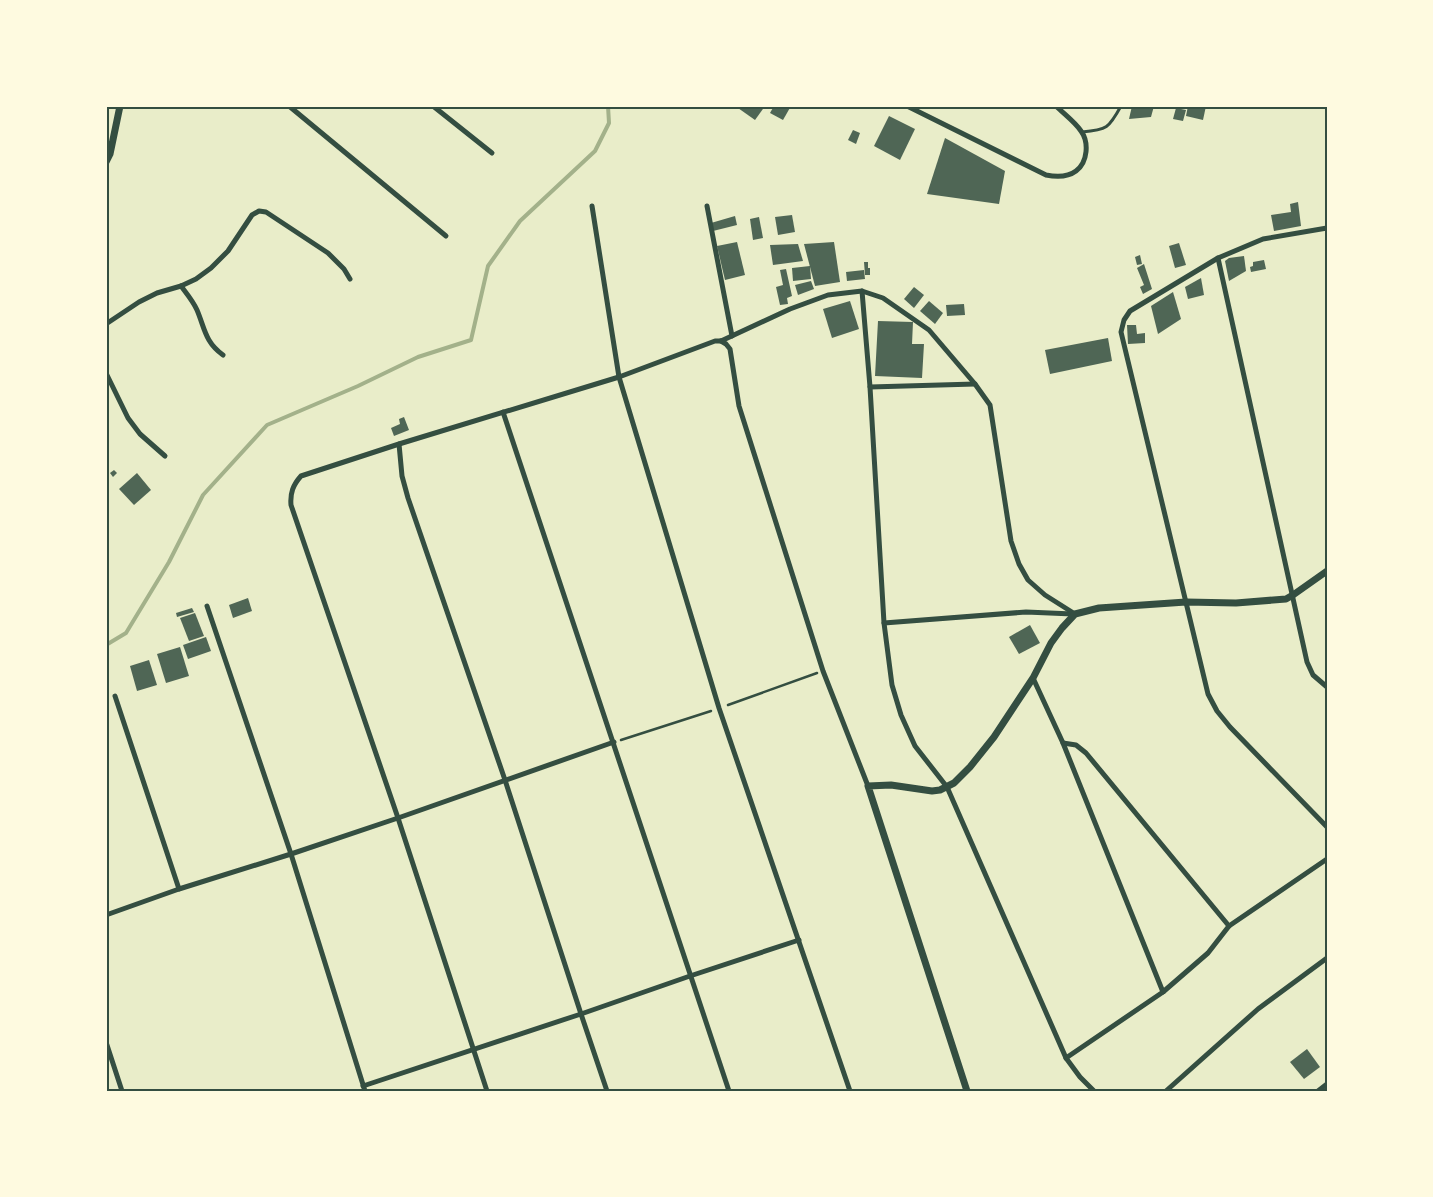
<svg xmlns="http://www.w3.org/2000/svg" width="1433" height="1197" font-family="Overpass,sans-serif">
<style>
.lines{fill:none;stroke-linecap:round;stroke-linejoin:round}
.stream{stroke:#a3b18a;stroke-width:4}
.building{fill:#4f6655}
.path{stroke:#344e41;stroke-width:2.5}
.service{stroke:#344e41;stroke-width:3}
.minor{stroke:#344e41;stroke-width:5}
.tertiary{stroke:#344e41;stroke-width:7}
.neatline{fill:none;stroke:#344e41;stroke-width:2}
</style>
<rect width="100%" height="100%" fill="#e9edc9"/>
<g class="lines">
<path class="stream" d="M 106,645 L 126,633 L 169,562 L 203,495 L 267,425 L 358,386 L 418,357 L 471,340 L 488,266 L 520,221 L 595,151 L 609,123 L 608,106"/>
</g>
<g class="building">
<path d="M 739,106 L 765,106 L 755,120 L 738,108 Z"/>
<path d="M 774,106 L 791,106 L 783,120 L 770,113 Z"/>
<path d="M 1132,106 L 1154,106 L 1151,117 L 1129,119 Z"/>
<path d="M 1188,106 L 1206,106 L 1203,120 L 1186,116 Z"/>
<path d="M 1176,108 L 1186,110 L 1183,121 L 1173,119 Z"/>
<path d="M 889,116 L 915,129 L 900,160 L 874,146 Z"/>
<path d="M 853,130 L 860,133 L 856,144 L 848,140 Z"/>
<path d="M 945,138 L 1005,171 L 999,204 L 927,194 Z"/>
<path d="M 1298,202 L 1301,226 L 1274,231 L 1271,215 L 1291,212 L 1290,204 Z"/>
<path d="M 792,215 L 795,232 L 778,235 L 775,217 Z"/>
<path d="M 735,216 L 737,225 L 713,231 L 711,223 Z"/>
<path d="M 759,217 L 763,238 L 753,240 L 750,219 Z"/>
<path d="M 737,242 L 745,275 L 725,280 L 717,246 Z"/>
<path d="M 834,242 L 840,282 L 815,286 L 804,244 Z"/>
<path d="M 1179,243 L 1186,265 L 1175,268 L 1169,246 Z"/>
<path d="M 798,244 L 803,261 L 773,265 L 770,245 Z"/>
<path d="M 1140,255 L 1142,264 L 1137,265 L 1135,257 Z"/>
<path d="M 1244,256 L 1246,271 L 1229,281 L 1225,261 L 1229,258 Z"/>
<path d="M 1264,260 L 1266,269 L 1251,272 L 1250,267 L 1253,266 L 1253,262 Z"/>
<path d="M 864,262 L 868,262 L 868,268 L 870,268 L 870,275 L 865,275 Z"/>
<path d="M 1144,264 L 1152,289 L 1143,294 L 1140,287 L 1144,285 L 1137,268 Z"/>
<path d="M 810,266 L 811,279 L 793,281 L 792,268 Z"/>
<path d="M 786,269 L 792,296 L 787,298 L 788,304 L 780,305 L 776,287 L 783,285 L 780,270 Z"/>
<path d="M 864,270 L 865,279 L 847,281 L 846,272 Z"/>
<path d="M 1201,278 L 1204,295 L 1188,299 L 1185,287 Z"/>
<path d="M 811,281 L 814,289 L 798,295 L 795,285 Z"/>
<path d="M 914,287 L 924,295 L 914,308 L 904,299 Z"/>
<path d="M 1173,292 L 1181,319 L 1158,334 L 1151,306 Z"/>
<path d="M 850,301 L 859,329 L 832,338 L 823,309 Z"/>
<path d="M 929,301 L 943,313 L 935,324 L 920,311 Z"/>
<path d="M 964,304 L 965,315 L 947,316 L 946,305 Z"/>
<path d="M 878,321 L 913,322 L 912,344 L 924,344 L 922,378 L 875,376 Z"/>
<path d="M 1127,325 L 1136,325 L 1137,334 L 1145,333 L 1145,343 L 1128,344 Z"/>
<path d="M 1108,338 L 1112,361 L 1050,374 L 1045,350 Z"/>
<path d="M 404,417 L 409,430 L 394,436 L 391,428 L 400,424 L 399,419 Z"/>
<path d="M 114,470 L 117,473 L 113,477 L 110,473 Z"/>
<path d="M 137,473 L 151,490 L 134,505 L 119,489 Z"/>
<path d="M 248,598 L 252,611 L 233,618 L 229,605 Z"/>
<path d="M 192,608 L 194,612 L 177,617 L 176,613 Z"/>
<path d="M 195,613 L 204,636 L 189,641 L 180,618 Z"/>
<path d="M 1030,625 L 1040,643 L 1019,654 L 1009,637 Z"/>
<path d="M 206,637 L 211,651 L 188,659 L 183,645 Z"/>
<path d="M 180,647 L 189,676 L 166,683 L 157,654 Z"/>
<path d="M 149,660 L 157,685 L 137,691 L 130,666 Z"/>
<path d="M 1307,1049 L 1320,1067 L 1304,1079 L 1290,1062 Z"/>
</g>
<g class="lines">
<g class="path">
<path d="M 728,705 L 817,673"/>
<path d="M 621,740 L 711,711"/>
</g>
<path class="service" d="M 1082,132 C 1107,130 1109,128 1121,106"/>
<g class="minor">
<path d="M 289,106 L 446,236"/>
<path d="M 433,106 L 492,153"/>
<path d="M 907,106 L 1046,175 C 1056,177 1068,177 1076,171 C 1088,162 1089,142 1081,131 C 1075,122 1064,114 1056,106"/>
<path d="M 592,206 L 619,377 L 719,708 L 850,1091"/>
<path d="M 707,206 L 732,336"/>
<path d="M 1327,228 L 1263,239 L 1218,258 L 1130,311 L 1124,320 L 1121,332 L 1208,694 L 1217,711 L 1230,727 L 1327,827"/>
<path d="M 1218,258 L 1307,662 L 1313,675 L 1327,687"/>
<path d="M 181,286 C 187,294 193,301 197,310 C 205,329 205,342 223,355"/>
<path d="M 862,291 L 870,387 L 884,623 L 892,685 L 901,715 L 915,746 L 947,787 L 1066,1058 L 1080,1077 L 1094,1091"/>
<path d="M 106,324 L 139,302 L 157,293 L 181,286 L 196,279 L 211,268 L 228,251 L 252,215 L 259,211 L 266,212 L 328,253 L 344,269 L 350,279"/>
<path d="M 721,341 L 726,344 L 730,349 L 739,406 L 823,671 L 868,786"/>
<path d="M 106,373 L 128,418 L 140,434 L 165,456"/>
<path d="M 870,387 L 975,384"/>
<path d="M 503,412 L 729,1091"/>
<path d="M 399,444 L 402,476 L 408,498 L 505,780 L 581,1014 L 607,1091"/>
<path d="M 207,606 L 291,854 L 365,1091"/>
<path d="M 884,623 L 1026,612 L 1073,614"/>
<path d="M 1033,678 L 1063,743 L 1163,992"/>
<path d="M 115,696 L 179,889"/>
<path d="M 1063,743 L 1076,745 L 1086,753 L 1229,926"/>
<path d="M 106,915 L 179,889 L 291,854 L 398,818 L 614,742"/>
<path d="M 106,1042 L 122,1091"/>
<path d="M 1066,1058 L 1163,992 L 1208,953 L 1229,926 L 1327,859"/>
<path d="M 363,1086 L 581,1014 L 690,976 L 799,940"/>
<path d="M 487,1091 L 398,818 L 291,505 C 290,493 293,485 301,476 L 399,444 L 619,377 L 715,341 L 721,341 L 790,309 L 828,295 L 862,291 L 883,298 L 929,330 L 975,384 L 990,405 L 1011,541 L 1019,564 L 1028,580 L 1045,595 L 1075,614"/>
<path d="M 1166,1091 L 1258,1009 L 1327,958"/>
<path d="M 1318,1091 L 1327,1084"/>
</g>
<g class="tertiary">
<path d="M 106,162 L 110,154 L 120,106"/>
<path d="M 967,1091 L 868,786 L 891,785 L 932,791 L 940,790 L 954,783 L 970,767 L 994,737 L 1033,678 L 1051,643 L 1062,628 L 1075,614 L 1099,608 L 1186,602 L 1236,603 L 1286,599 L 1293,595 L 1327,571"/>
</g>
</g>
<rect width="1433" height="1197" fill="none" stroke="#fefae0" stroke-width="215"/>
<rect x="108" y="108" width="1218" height="982" class="neatline"/>
</svg>
